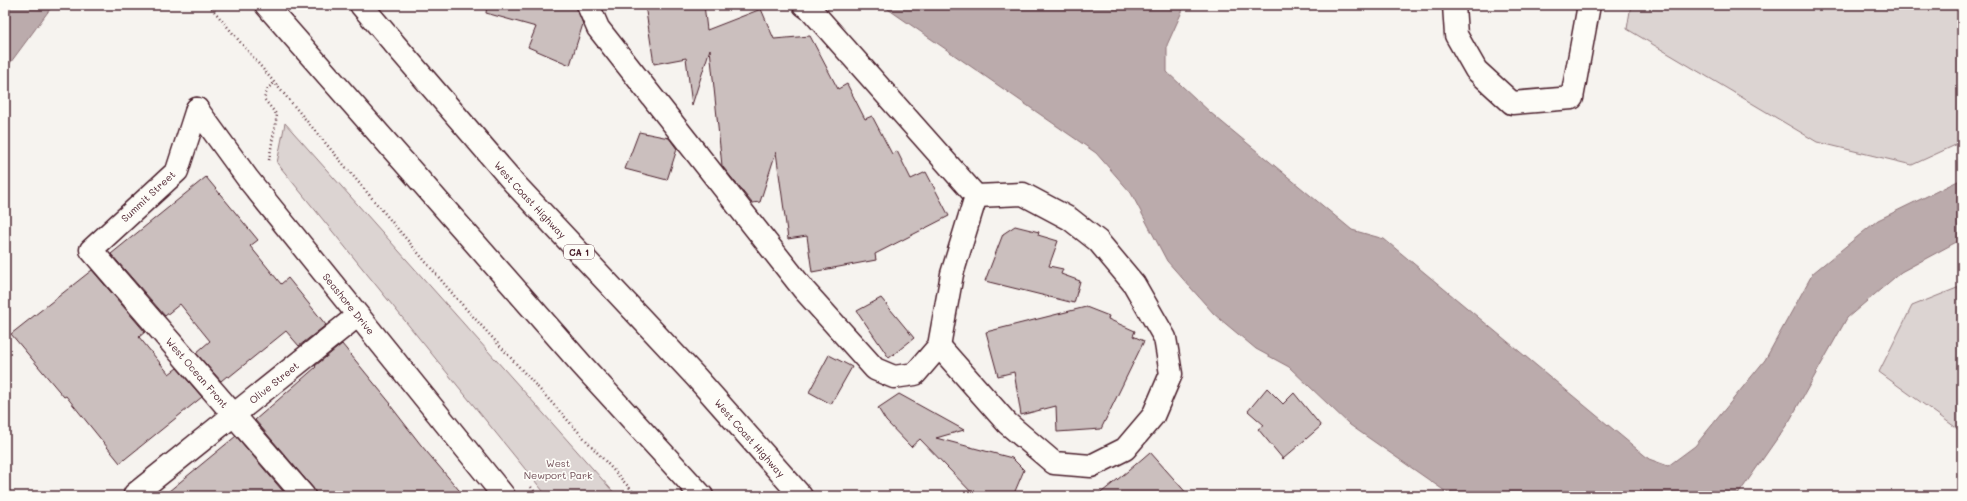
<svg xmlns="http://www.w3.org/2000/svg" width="1967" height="501" font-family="Mali,sans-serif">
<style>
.green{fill:#dcd4d2;stroke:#937a7e}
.water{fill:#bbabac;stroke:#8e7378}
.building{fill:#cbbfbe;stroke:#4a1f2b}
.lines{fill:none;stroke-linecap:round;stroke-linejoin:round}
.minor-casing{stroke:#4a1f2b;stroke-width:25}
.highway-casing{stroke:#4a1f2b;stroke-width:25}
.path{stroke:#4a1f2b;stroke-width:2.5;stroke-dasharray:1 3;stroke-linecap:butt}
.minor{stroke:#fdfcf7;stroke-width:22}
.highway{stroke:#fdfcf7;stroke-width:22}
.labels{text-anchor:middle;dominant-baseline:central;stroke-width:3.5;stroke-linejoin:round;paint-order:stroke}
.shield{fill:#fdfcf7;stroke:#806168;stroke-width:1}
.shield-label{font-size:9px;font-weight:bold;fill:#4a1f2b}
.street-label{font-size:10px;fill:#4a1f2b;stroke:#fdfcf7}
.park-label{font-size:10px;fill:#6e4c55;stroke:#fdfcf7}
</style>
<rect width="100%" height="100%" fill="#f6f3ef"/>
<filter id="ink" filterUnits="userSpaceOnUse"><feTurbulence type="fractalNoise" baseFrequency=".025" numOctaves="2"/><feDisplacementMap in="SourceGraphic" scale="8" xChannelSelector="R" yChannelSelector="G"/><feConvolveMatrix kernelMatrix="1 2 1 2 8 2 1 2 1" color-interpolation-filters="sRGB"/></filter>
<g filter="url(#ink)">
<g class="green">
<path d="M 1631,5 L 1962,5 L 1962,142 L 1912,165 L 1817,142 L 1627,29 Z"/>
<path d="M 285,123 L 617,496 L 547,496 L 277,163 Z"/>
<path d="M 1962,286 L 1962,432 L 1879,372 L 1912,306 Z"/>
</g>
<g class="water">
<path d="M 5,5 L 53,5 L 5,70 Z"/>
<path d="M 882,5 L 1185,5 L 1167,45 L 1167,72 L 1211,113 L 1352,230 L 1384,239 L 1649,459 L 1668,466 L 1695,446 L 1765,360 L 1813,273 L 1878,220 L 1962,179 L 1962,239 L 1901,272 L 1847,318 L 1790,420 L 1737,496 L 1452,496 L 1350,425 L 1289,367 L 1256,349 L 1214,314 L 1167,261 L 1131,193 L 1096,153 Z"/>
</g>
<g class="building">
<path d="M 487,5 L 576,5 L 583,24 L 570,65 L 528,47 L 536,27 L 486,13 Z"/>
<path d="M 645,5 L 704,5 L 707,30 L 761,9 L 774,39 L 810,36 L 838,89 L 847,84 L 865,119 L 872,116 L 892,154 L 897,151 L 911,179 L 926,172 L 949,216 L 875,254 L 876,260 L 812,272 L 807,236 L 788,239 L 776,152 L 760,202 L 752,203 L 722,166 L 710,49 L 692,105 L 686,58 L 654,64 Z"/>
<path d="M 639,132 L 669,138 L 677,149 L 667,180 L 625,169 Z"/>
<path d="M 206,177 L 258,240 L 250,246 L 281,284 L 288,278 L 326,325 L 299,346 L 286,331 L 229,377 L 227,376 L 221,381 L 196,353 L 210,341 L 180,304 L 165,316 L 111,254 Z"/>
<path d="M 1015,226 L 1039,232 L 1038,235 L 1058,241 L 1049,266 L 1063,269 L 1061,274 L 1080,281 L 1074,303 L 985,281 L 1003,234 Z"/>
<path d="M 92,270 L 145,332 L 139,337 L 169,374 L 177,368 L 202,397 L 120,463 L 66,396 L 64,397 L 11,334 Z"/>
<path d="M 881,298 L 914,338 L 889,358 L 857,311 Z"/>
<path d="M 1086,307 L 1109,316 L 1108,319 L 1135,331 L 1133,336 L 1144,341 L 1101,429 L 1057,432 L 1056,406 L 1021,415 L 1014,372 L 998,376 L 986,332 Z"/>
<path d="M 342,344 L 391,404 L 390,405 L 421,445 L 464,496 L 316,496 L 313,488 L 255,420 L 316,367 L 315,366 Z"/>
<path d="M 829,355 L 852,367 L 831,404 L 809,392 Z"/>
<path d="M 1267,388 L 1283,404 L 1294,393 L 1321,426 L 1283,459 L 1258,429 L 1264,425 L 1248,411 Z"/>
<path d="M 899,394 L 964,430 L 936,438 L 1012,458 L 1024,470 L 1013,496 L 975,496 L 920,439 L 911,447 L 886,421 L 878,408 Z"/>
<path d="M 236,436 L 287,496 L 163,496 Z"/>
<path d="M 1150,452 L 1189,496 L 1097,496 L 1128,471 Z"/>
</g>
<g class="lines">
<g class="minor-casing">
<g id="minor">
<path d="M 588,5 L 598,28 L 804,290 L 875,369 L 894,377 L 915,374 L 939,346 L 952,274 L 976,196 L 812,11 L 804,5"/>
<path d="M 1454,5 L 1456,35 L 1476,70 L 1512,103 L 1572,98 L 1589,5"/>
<path id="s1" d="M 197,109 L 177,171 L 91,250 L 304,496"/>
<path id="s2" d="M 197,109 L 248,179 L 504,496"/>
<path d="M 939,346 L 1007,423 L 1054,463 L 1091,466 L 1125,449 L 1153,416 L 1171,374 L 1165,338 L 1134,284 L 1098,241 L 1070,219 L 1023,194 L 976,196"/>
<path id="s3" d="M 135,494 L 357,316"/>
</g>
</g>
<g class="highway-casing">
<g id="highway">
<path d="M 266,5 L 582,365 L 702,496"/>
<path id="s4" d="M 361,5 L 515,184 L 696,377 L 801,496"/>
</g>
</g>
<g class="path">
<path d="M 209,5 L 457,299 L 637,496"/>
<path d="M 269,160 L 277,115 L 264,99 L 268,88 L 274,83"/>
<path d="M 531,487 L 538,496"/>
</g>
<use href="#minor" class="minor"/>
<use href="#highway" class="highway"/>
</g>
</g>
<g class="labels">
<rect class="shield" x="564" y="245" width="30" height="14" rx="3"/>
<g class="shield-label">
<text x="579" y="252">CA 1</text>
</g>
<g class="street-label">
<text transform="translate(148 196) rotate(-43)">Summit Street</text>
<text stroke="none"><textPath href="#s4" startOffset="258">West Coast Highway</textPath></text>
<text stroke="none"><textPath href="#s2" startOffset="247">Seashore Drive</textPath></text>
<text stroke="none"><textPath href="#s1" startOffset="344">West Ocean Front</textPath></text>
<text stroke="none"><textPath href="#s3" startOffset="178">Olive Street</textPath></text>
<text stroke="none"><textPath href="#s4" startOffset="582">West Coast Highway</textPath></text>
</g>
<g class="park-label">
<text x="558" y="463">West<tspan x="558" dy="12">Newport Park</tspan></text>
</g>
</g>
<rect width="1967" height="501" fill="none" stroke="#fdfcf7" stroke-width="20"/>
<rect x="10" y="10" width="1947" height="481" fill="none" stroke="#4a1f2b" stroke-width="1.5" filter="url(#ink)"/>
</svg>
